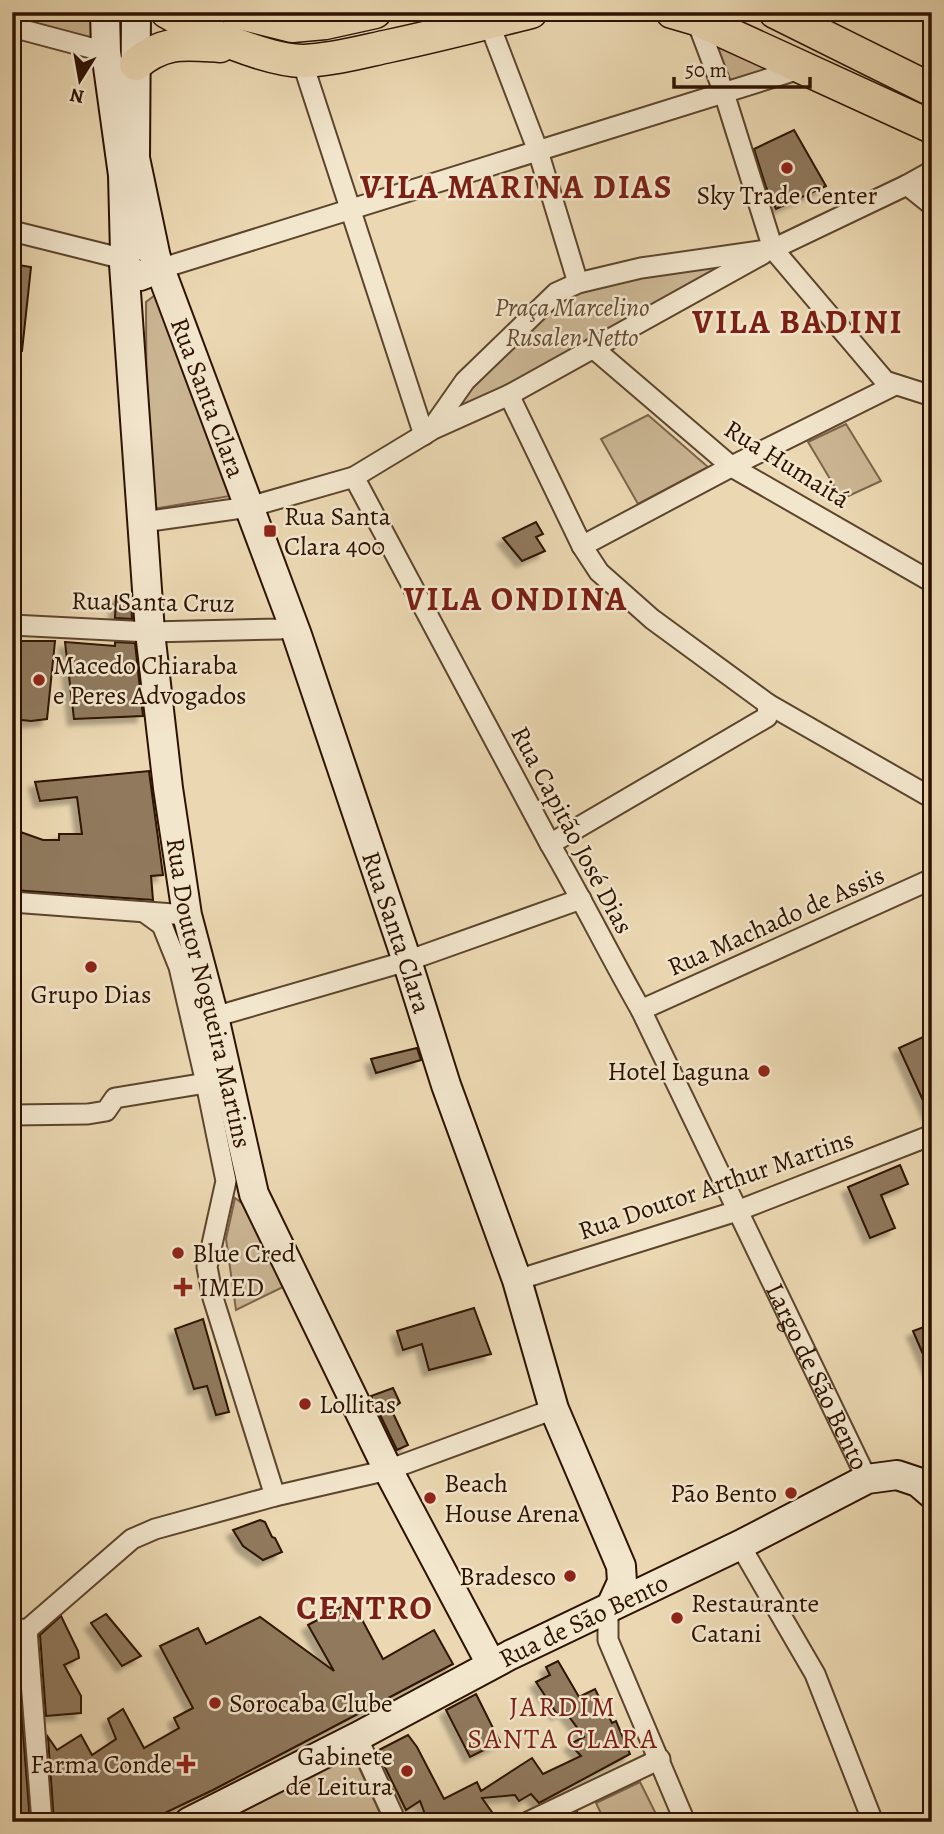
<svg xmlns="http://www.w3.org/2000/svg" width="944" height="1834" font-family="Alegreya,serif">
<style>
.green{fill:#cbb694;stroke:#7c644a;stroke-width:2}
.building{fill:#90795d;stroke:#2d1200;stroke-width:2;filter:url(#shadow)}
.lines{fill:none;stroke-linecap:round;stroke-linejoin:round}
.street-casing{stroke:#5c442c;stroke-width:23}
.secondary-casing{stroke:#2d1200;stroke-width:32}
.primary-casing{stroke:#2d1200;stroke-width:35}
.street{stroke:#f2e6cd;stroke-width:19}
.secondary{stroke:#f2e6cd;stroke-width:28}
.primary{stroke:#ebd8b2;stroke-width:32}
.poi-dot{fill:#8f2418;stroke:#f2e6cd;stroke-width:2.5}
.labels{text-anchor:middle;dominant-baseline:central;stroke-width:5;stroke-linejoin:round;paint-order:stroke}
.poi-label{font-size:26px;fill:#2d1200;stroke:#f2e6cd;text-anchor:start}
.park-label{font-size:26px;font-style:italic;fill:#644b34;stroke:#f2e6cd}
.street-label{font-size:26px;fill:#2d1200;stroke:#f2e6cd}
.neighbourhood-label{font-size:28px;letter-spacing:2px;fill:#7a1f14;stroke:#f2e6cd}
.district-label{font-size:33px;font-weight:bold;letter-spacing:2px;fill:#7a1f14;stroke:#f2e6cd}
</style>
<defs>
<filter id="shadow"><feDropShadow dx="-6" dy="6" stdDeviation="2" flood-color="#0004"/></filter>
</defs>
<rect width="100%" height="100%" fill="#ebd8b2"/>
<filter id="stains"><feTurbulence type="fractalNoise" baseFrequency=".00286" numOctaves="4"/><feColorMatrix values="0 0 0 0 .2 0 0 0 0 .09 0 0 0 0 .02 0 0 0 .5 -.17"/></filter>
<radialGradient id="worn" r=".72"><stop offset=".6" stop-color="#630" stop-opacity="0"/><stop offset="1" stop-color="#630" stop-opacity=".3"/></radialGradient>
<g class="green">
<path d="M 12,12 L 99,12 L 99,34 L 89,41 L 12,22 Z"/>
<path d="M 707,30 L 773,64 L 764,73 L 726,85 Z"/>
<path d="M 729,263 L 459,412 L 456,402 L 558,296 L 646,271 Z"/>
<path d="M 155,295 L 236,495 L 147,510 L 146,302 Z"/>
<path d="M 648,415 L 708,467 L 638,504 L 601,439 Z"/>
<path d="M 846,424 L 881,481 L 842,499 L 808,442 Z"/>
<path d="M 235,1198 L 251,1210 L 287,1285 L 236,1310 L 226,1239 Z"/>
<path d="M 351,1750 L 384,1822 L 203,1822 Z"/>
<path d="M 640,1782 L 660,1822 L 605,1822 L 596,1803 Z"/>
</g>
<g class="building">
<path d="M 794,130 L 826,186 L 776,209 L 766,187 L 754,149 Z"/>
<path d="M 12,264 L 31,267 L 22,351 L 12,351 Z"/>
<path d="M 536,522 L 543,534 L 536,537 L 545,551 L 522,561 L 503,538 Z"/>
<path d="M 116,596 L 131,596 L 132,619 L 115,618 Z"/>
<path d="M 20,641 L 55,641 L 47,719 L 31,721 L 12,719 L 12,668 L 20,668 Z"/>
<path d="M 65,642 L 115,646 L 115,642 L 135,643 L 143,716 L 74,719 Z"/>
<path d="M 149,771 L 163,875 L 151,876 L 153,900 L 12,890 L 12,829 L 43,840 L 59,840 L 59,834 L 82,834 L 77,797 L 40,801 L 35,782 Z"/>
<path d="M 932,1033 L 932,1120 L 899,1048 Z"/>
<path d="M 417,1048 L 421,1060 L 376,1073 L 371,1059 Z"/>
<path d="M 900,1165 L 908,1184 L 881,1195 L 895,1228 L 870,1238 L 848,1187 Z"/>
<path d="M 474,1308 L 491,1354 L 429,1370 L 422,1344 L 403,1350 L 397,1331 Z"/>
<path d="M 203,1319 L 229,1412 L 216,1415 L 207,1386 L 194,1389 L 175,1329 Z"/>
<path d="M 932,1324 L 932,1375 L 913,1331 Z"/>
<path d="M 393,1388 L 400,1403 L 391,1409 L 408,1445 L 397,1450 L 371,1396 Z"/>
<path d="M 260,1520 L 265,1522 L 272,1537 L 275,1538 L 282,1552 L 263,1560 L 243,1546 L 233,1530 Z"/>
<path d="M 345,1605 L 352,1615 L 358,1612 L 383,1659 L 434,1630 L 453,1664 L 213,1790 L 146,1822 L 54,1822 L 48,1737 L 57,1750 L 81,1735 L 92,1755 L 116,1739 L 108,1719 L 123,1709 L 144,1748 L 179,1728 L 174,1718 L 193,1708 L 160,1646 L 198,1628 L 206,1644 L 260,1617 L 334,1671 L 308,1625 Z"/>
<path d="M 106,1614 L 141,1656 L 122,1666 L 91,1623 Z"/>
<path d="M 61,1616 L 78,1651 L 79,1658 L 64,1665 L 81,1696 L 81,1713 L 46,1716 L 40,1635 Z"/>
<path d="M 12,1640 L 16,1641 L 30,1822 L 12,1822 Z"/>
<path d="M 558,1661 L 579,1697 L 595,1689 L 612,1723 L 616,1721 L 630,1754 L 539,1803 L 531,1794 L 519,1801 L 515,1795 L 482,1798 L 499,1822 L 428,1822 L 420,1801 L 406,1810 L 377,1751 L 408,1735 L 417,1747 L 444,1799 L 477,1782 L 481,1791 L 532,1758 L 543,1774 L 581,1756 L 570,1744 L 584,1737 L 564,1710 L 557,1714 L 536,1682 L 550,1675 L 546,1667 Z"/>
<path d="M 476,1694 L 500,1742 L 470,1757 L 446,1710 Z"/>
<path d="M 577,1812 L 582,1822 L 557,1822 Z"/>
</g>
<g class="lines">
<g class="street-casing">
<g id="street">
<path d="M 696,19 L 724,93 L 773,249 L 885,381 L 932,396"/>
<path d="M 489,23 L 538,151 L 578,283"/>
<path d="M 12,27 L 106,52"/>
<path d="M 302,61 L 424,435"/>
<path d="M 907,185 L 932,205"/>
<path d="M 12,231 L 124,259"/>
<path d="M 150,272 L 803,68"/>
<path d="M 593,348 L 732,467 L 932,582"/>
<path d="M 509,395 L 582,546 L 599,572 L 652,619 L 768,704 L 932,798"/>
<path d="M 431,430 L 509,395 L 763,254"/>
<path id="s1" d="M 354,477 L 550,844 C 582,899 610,956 641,1010 L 867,1479"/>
<path d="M 143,522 L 249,507 L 354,477 L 430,431 L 465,381 L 556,293 L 578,283 L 641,268 L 773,249 L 907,185 L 932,171"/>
<path d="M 582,546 L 742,461 L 895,385"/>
<path d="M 12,625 L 150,632 L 280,629 L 289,627 L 292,624"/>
<path d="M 550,844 L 767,717 L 768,704"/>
<path d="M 12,902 L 187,915"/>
<path d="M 144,912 L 162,925 L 179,967 L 206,1083 L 226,1181 L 207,1267 L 213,1298 L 275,1496"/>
<path d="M 641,1010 L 932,879"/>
<path d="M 214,1017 L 407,961 L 581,899"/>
<path d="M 12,1115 L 88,1114 L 106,1111 L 115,1098 L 206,1083"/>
<path d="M 517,1280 L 737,1211 L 932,1135"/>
<path d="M 740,1545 L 815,1674 L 873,1822"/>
<path d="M 611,1606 L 608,1617 L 608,1640 L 685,1822"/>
<path d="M 12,1628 L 27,1630 L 132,1539 L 155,1529 L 275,1496 L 388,1470 L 554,1409"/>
<path d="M 27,1630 L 42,1822"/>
<path d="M 357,1737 L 396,1822"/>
<path d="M 528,1822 L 660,1759"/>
</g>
</g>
<g class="secondary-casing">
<g id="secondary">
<path d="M 105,12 L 106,52 L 123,175 L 125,253"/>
<path d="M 136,12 L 135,158 L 156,258 C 155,268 150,273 140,276 L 126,269 L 125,253 L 131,246 L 142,243 L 154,253"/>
<path id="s2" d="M 156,258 L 297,635 L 407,961 L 446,1085 L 517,1280 L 554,1409 L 621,1566 L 622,1582 L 611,1606"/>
<path id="s3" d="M 124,264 L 150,632 L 168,788 L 187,915 L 214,1017 L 254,1194 L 388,1470 L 491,1664"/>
<path id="s4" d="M 189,1822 L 357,1737 L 510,1655 L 740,1545 L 867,1479 L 897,1475 L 918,1482 L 932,1494"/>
</g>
</g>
<g class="primary-casing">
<g id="primary">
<path d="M 167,12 C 199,31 267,61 304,61 C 332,60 361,52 389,46 C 436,36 483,24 531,12"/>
<path d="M 236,12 L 292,26 L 325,23 L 375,12"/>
<path d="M 672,12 L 696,19 L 932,127"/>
<path d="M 775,12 L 932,90"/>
<path d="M 136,64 C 165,40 185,44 220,46"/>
</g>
</g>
<use href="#street" class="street"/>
<use href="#secondary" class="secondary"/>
<use href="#primary" class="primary"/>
</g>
<g class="poi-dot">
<circle cx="787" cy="168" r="7"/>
<rect x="263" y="524" width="14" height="14" rx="3.5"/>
<circle cx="39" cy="680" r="7"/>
<circle cx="91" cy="967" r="7"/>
<circle cx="764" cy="1071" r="7"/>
<circle cx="178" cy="1253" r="7"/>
<path d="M179.5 1276.5h7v7h7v7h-7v7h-7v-7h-7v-7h7z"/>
<circle cx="305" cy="1404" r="7"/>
<circle cx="791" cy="1493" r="7"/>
<circle cx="430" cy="1498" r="7"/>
<circle cx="570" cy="1576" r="7"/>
<circle cx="677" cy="1618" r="7"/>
<circle cx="215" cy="1703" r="7"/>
<path d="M182.5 1753.5h7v7h7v7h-7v7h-7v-7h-7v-7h7z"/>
<circle cx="407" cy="1771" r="7"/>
</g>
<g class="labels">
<g class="poi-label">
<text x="787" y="195" text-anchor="middle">Sky Trade Center</text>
<text x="284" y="516">Rua Santa<tspan x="284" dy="30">Clara 400</tspan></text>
<text x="53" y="665">Macedo Chiaraba<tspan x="53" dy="30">e Peres Advogados</tspan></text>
<text x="91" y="994" text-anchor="middle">Grupo Dias</text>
<text x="750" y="1071" text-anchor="end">Hotel Laguna</text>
<text x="192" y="1253">Blue Cred</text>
<text x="199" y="1287">IMED</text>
<text x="319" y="1404">Lollitas</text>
<text x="444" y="1483">Beach<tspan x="444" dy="30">House Arena</tspan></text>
<text x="777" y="1493" text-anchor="end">Pão Bento</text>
<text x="556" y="1576" text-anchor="end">Bradesco</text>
<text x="691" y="1603">Restaurante<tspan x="691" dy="30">Catani</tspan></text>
<text x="229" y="1703">Sorocaba Clube</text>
<text x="393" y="1756" text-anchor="end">Gabinete<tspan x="393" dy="30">de Leitura</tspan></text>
<text x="172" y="1764" text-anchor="end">Farma Conde</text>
</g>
<g class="park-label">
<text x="572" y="307">Praça Marcelino<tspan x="572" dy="30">Rusalen Netto</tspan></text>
</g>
<g class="street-label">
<text stroke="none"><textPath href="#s2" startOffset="149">Rua Santa Clara</textPath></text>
<text transform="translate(787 464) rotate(32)">Rua Humaitá</text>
<text transform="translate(153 602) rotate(1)">Rua Santa Cruz</text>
<text transform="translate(572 830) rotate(62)">Rua Capitão José Dias</text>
<text transform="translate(776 921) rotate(-24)">Rua Machado de Assis</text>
<text stroke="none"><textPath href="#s2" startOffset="716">Rua Santa Clara</textPath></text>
<text stroke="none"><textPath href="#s3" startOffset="735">Rua Doutor Nogueira Martins</textPath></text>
<text transform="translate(716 1185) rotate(-19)">Rua Doutor Arthur Martins</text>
<text stroke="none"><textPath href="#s1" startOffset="1012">Largo de São Bento</textPath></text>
<text stroke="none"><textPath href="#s4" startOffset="443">Rua de São Bento</textPath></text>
</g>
<g class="neighbourhood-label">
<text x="563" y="1707">JARDIM<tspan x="563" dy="32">SANTA CLARA</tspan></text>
</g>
<g class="district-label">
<text x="517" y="186">VILA MARINA DIAS</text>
<text x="798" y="321">VILA BADINI</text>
<text x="516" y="598">VILA ONDINA</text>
<text x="365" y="1607">CENTRO</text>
</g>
</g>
<rect width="944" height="1834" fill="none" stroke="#ebd8b2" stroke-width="42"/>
<rect x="14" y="14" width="916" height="1806" fill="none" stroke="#2d1200" stroke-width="3.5"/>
<rect x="21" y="21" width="902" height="1792" fill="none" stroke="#2d1200" stroke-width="2"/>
<g transform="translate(80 80) rotate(191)" stroke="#f2e6cd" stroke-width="5" paint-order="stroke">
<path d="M0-5L12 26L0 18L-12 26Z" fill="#2d1200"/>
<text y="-10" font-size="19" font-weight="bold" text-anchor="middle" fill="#2d1200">N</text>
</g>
<path d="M674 77v10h136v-10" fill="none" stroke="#2d1200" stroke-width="3.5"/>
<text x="685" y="77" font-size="21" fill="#2d1200" stroke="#f2e6cd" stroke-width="5" paint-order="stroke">50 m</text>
<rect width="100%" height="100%" filter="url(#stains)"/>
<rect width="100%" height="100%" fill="url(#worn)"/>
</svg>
